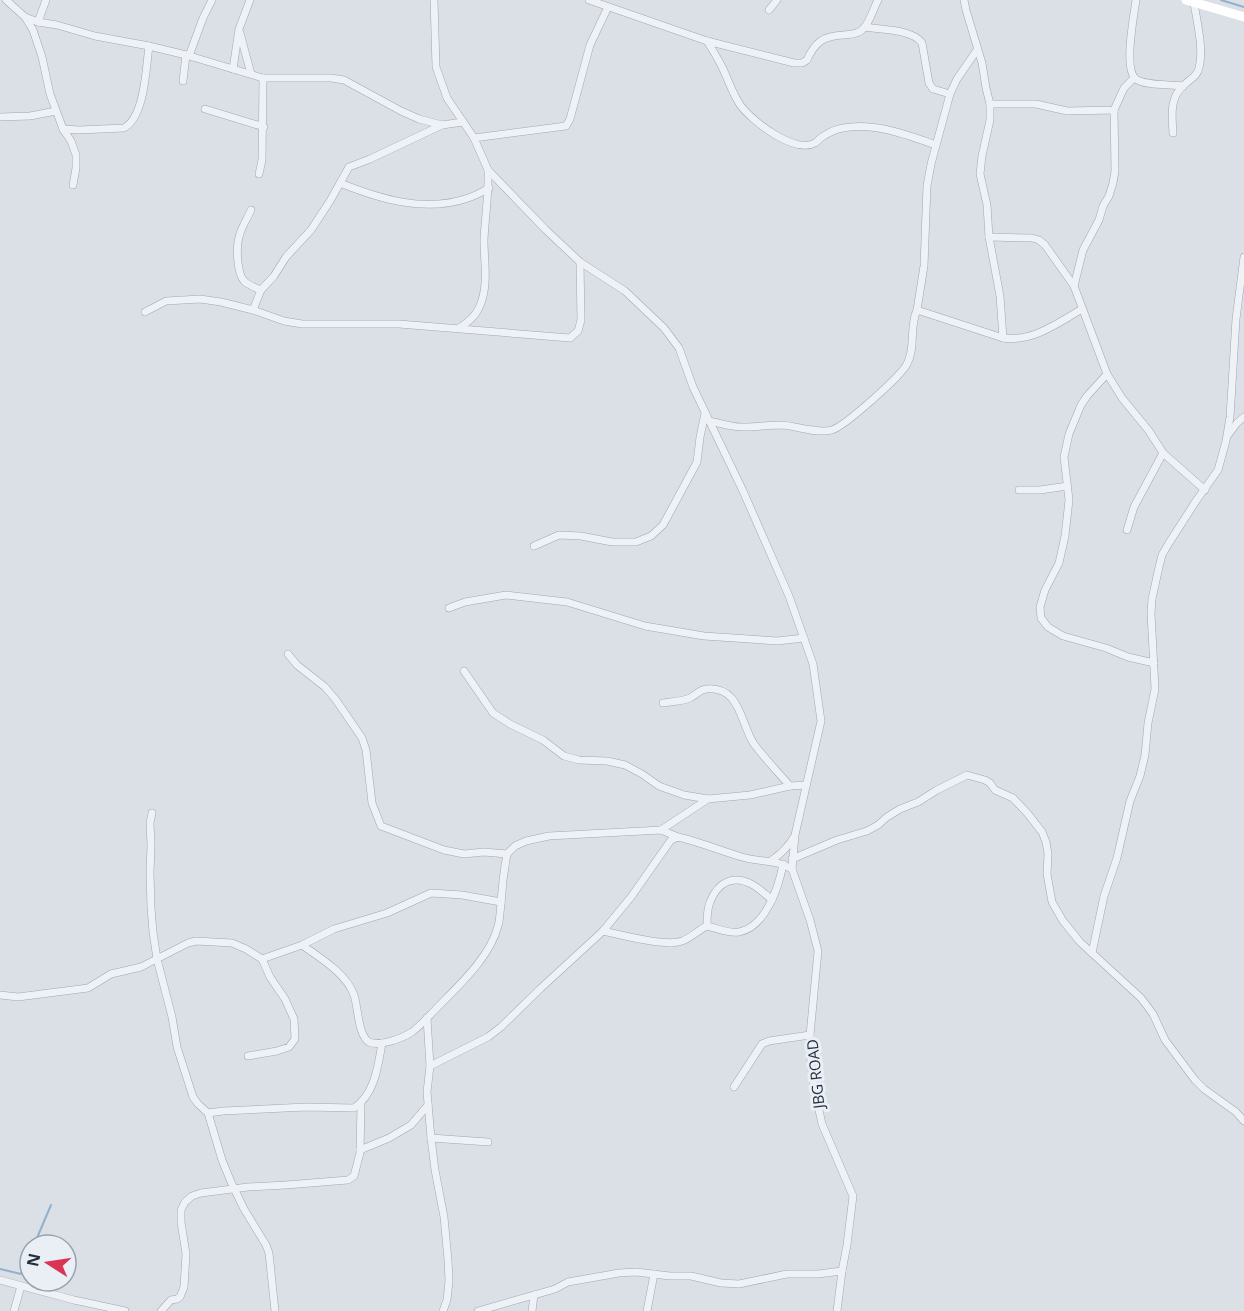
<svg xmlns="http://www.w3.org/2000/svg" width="1244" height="1311" font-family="'Open Sans',sans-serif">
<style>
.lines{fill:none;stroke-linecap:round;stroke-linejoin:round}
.stream{stroke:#92b0cb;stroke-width:2}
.street-casing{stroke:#a0a7b1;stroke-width:8}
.street{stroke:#eef1f5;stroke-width:7}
.secondary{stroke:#fff;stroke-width:9}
.labels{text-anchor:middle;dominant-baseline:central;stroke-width:6;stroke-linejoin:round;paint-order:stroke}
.street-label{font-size:15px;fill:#242f3e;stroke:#eaeff5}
</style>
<rect width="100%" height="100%" fill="#dbe0e7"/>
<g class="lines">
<g class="stream">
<path d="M 1221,0 L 1244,7"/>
<path d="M 34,1245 L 51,1205"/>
<path d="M 0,1269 L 21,1274 L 30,1254"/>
</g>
<g class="street-casing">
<g id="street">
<path d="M 6,0 L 25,17 L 38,22 L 57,25 L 95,36 L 149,46 L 186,55 L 263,78 L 331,78 L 344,80 L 401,111 L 419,119 L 442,125 L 463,122"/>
<path d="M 434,0 L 436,67 L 447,98 L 474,138 L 488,170 L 546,230 L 580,262 L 625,291 L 664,328 L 679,348 L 693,387 L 743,491 L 789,596 L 813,664 L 821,721 L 795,835 L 792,869 L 810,920 L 818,951 L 810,1035 L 811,1065 L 815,1092 L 822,1124 L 853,1196 L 847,1245 L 842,1271 L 837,1311"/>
<path d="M 589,0 L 707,41 L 794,63 L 802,63 L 807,60 C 815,42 823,36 844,35 C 850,34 856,35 862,30 C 870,23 873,9 878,0"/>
<path d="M 964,0 L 966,10 L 982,63 L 986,88 L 990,104 L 990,120 L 982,156 L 980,174 L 987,205 L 989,237 L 1000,296 L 1003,338"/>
<path d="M 1136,0 C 1134,15 1123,70 1136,79 C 1145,86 1171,84 1183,86"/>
<path d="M 769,10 L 777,0"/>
<path d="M 25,17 L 33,30 L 42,57 L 50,94 L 63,129 L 71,141 L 76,155 L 76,168 L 73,185"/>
<path d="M 38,22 L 46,0"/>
<path d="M 865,27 C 881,30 913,29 922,43 L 929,83 L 933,89 L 950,94"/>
<path d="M 240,33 L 251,74"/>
<path d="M 707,41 C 712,49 717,57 721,65 C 728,78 732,94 741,106 C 753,122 795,154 815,143 C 818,141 819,139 822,137 C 828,133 836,129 843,128 C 875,122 907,135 936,145"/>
<path d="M 189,56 L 203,18 L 212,0"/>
<path d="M 233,69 L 239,29 L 250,0"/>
<path d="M 183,81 L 186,55"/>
<path d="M 990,104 L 1036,104 L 1067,111 L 1114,110 L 1124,88 L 1134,78"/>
<path d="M 205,109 L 264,127"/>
<path d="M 0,117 L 30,116 L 56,111"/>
<path d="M 63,129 L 79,130 L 124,128 C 145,117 146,67 149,46"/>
<path d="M 1173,133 C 1172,116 1169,98 1184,85 C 1190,79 1197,77 1199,68 C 1204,50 1197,22 1194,3"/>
<path d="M 474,138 L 566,126 L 570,119 L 590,45 L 608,7"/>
<path d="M 259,174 L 262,160 L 263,78"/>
<path d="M 340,183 C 380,199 425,213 468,198 C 475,196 482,192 489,188"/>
<path d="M 251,210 C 247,219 241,228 239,237 C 236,247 237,273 244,281 C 248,285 256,288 261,290"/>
<path d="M 989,237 L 1032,238 L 1039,240 L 1045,245 L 1074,286 L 1107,374 L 1122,398 L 1149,431 L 1163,453 L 1205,490"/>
<path d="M 1074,286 L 1083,250 L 1099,220 L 1103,206 L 1109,196 L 1113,183 L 1115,171 L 1114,110"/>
<path d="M 253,310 L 261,290 L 274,276 L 286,257 L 311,230 L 330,201 L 349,167 L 370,159 L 442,125"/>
<path d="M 917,310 L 1003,338 C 1033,342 1058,323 1082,309"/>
<path d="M 145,312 L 166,301 L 200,299 L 221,302 L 253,310 L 284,321 L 302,324 L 399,324 L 570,338 L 578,331 L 581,320 L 580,262"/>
<path d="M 459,328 C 470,321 478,314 482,300 C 488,281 484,260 484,240 C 485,217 489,194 488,170"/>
<path d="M 1107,374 L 1087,396 L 1081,405 L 1069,434 L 1064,457 L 1069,500 L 1065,536 L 1059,563 L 1045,590 L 1040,607 L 1041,618 L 1048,627 L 1063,636 L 1106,648 L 1128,657 L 1154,663"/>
<path d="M 709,421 C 720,423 733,428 745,427 C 757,427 769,425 782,425 C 796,426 818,434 832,430 C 845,426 901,376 907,364 C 916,347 909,327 917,310 L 924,266 L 927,186 L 931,164 L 950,94 L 957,79 L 977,50"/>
<path d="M 1228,435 L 1237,423 L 1244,417"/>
<path d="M 1019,490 L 1040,490 L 1068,486"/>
<path d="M 1127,530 L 1134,507 L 1163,453"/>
<path d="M 534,546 L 559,535 L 581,536 L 612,542 L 636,542 L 651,536 L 663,525 L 697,462 L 700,437 L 705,413"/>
<path d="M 449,608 L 465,602 L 506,595 L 567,602 L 645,626 L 704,636 L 777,641 L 804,638"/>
<path d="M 288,654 L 297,665 L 325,687 L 336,700 L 362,738 L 366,750 L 372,803 L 381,826 L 444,850 L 464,854 L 484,852 L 507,854"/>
<path d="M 464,671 L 493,713 L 510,724 L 543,740 L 564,756 L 579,760 L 607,761 L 625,765 L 642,774 L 659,786 L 684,795 L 708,799 L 750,795 L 790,786 L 806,785"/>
<path d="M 663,703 C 670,702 684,701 690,698 C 696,695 699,690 706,689 C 741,686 740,723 754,744 C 765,759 778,772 790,786"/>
<path d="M 152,813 L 150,823 L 151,845 L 150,872 L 151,908 L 153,932 L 157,959 L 172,1017 L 177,1047 L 193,1097 L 198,1104 L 208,1113 L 222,1160 L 231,1182 L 244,1209 L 266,1245 L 269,1253 L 275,1311"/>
<path d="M 661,830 L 708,799"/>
<path d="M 792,859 L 837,840 L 867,831 L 878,825 L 887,817 L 900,809 L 918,802 L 937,790 L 967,775 L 985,780 L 990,783 L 995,790 L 1013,798 L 1028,814 L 1042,832 L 1046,842 L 1048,854 L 1047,874 L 1052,902 L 1063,921 L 1080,942 L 1141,998 L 1153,1014 L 1165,1040 L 1195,1080 L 1204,1089 L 1236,1112 L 1244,1121"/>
<path d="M 772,860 C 781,854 788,847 794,837"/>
<path d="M 707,926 C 707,919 707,909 710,902 C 718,882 733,874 753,885 C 760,889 766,895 772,900"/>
<path d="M 603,931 C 622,935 666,947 682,941 C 691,938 698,930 707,926 C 717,928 728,934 739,932 C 766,927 779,886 783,864"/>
<path d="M 302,945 C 320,958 346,973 354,995 C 358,1006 358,1036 369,1042 C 379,1047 403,1038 412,1032 C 420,1026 428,1017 435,1010 C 457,987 490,958 498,926 C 500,919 500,911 501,904 C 502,887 504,870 507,854 L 515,846 L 526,841 L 549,836 L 661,830 L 678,837"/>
<path d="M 1092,953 L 1104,896 L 1117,858 L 1130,801 L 1140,776 L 1145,755 L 1148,723 L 1155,689 L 1151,613 L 1152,599 L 1159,567 L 1162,555 L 1169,543 L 1196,501 L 1218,470 L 1226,441 L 1230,417 L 1236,319 L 1244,257"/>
<path d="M 262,959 L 302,945 L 334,929 L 387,913 L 431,893 L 462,895 L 501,902"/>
<path d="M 0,995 L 18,997 L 88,988 L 111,974 L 141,967 L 188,943 L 196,941 L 232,943 L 246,949 L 262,959 L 270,977 L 285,999 L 294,1019 L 295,1039 L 289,1047 L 277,1051 L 248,1056"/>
<path d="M 427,1018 L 430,1066 L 427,1092 L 431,1138 L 435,1170 L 444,1217 L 448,1260 L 449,1281 L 447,1300 L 443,1311"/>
<path d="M 430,1066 L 488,1037 L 501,1027 L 541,988 L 603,931 L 631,897 L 671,840 L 678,837 C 700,842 721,851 742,857 C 762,863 772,858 792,869"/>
<path d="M 734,1087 L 762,1044 L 769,1041 L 810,1035"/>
<path d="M 208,1113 L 223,1111 L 306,1107 L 354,1108 C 375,1094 378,1066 382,1043"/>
<path d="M 431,1138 L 488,1142"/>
<path d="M 360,1150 L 389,1138 L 411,1125 L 428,1105"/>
<path d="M 0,1280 L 74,1300 L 125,1311"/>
<path d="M 14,1311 L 21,1286"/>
<path d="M 161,1311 L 171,1300 L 177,1299 L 180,1297 L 184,1287 L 186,1254 L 181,1222 L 181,1210 L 185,1202 L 192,1196 L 201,1193 L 248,1187 L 286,1185 L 348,1180 L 354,1176 L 360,1153 L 361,1104"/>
<path d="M 478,1311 L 555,1289 L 568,1282 L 619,1273 L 636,1272 L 670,1276 L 691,1276 L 721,1283 L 739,1284 L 787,1274 L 818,1274 L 842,1271"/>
<path d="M 532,1311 L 534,1295"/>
<path d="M 647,1311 L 654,1274"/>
</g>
</g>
<use href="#street" class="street"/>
<path class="secondary" d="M 1186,0 L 1244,17"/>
</g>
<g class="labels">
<g class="street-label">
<text transform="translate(815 1074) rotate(-96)">JBG ROAD</text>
</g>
</g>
<g transform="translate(48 1263) rotate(282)"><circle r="28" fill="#eaeff5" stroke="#9ba2ac" stroke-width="1.5"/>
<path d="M0-4.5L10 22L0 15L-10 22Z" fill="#d93454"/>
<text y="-9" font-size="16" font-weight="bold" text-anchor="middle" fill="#242f3e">N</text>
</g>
</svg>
